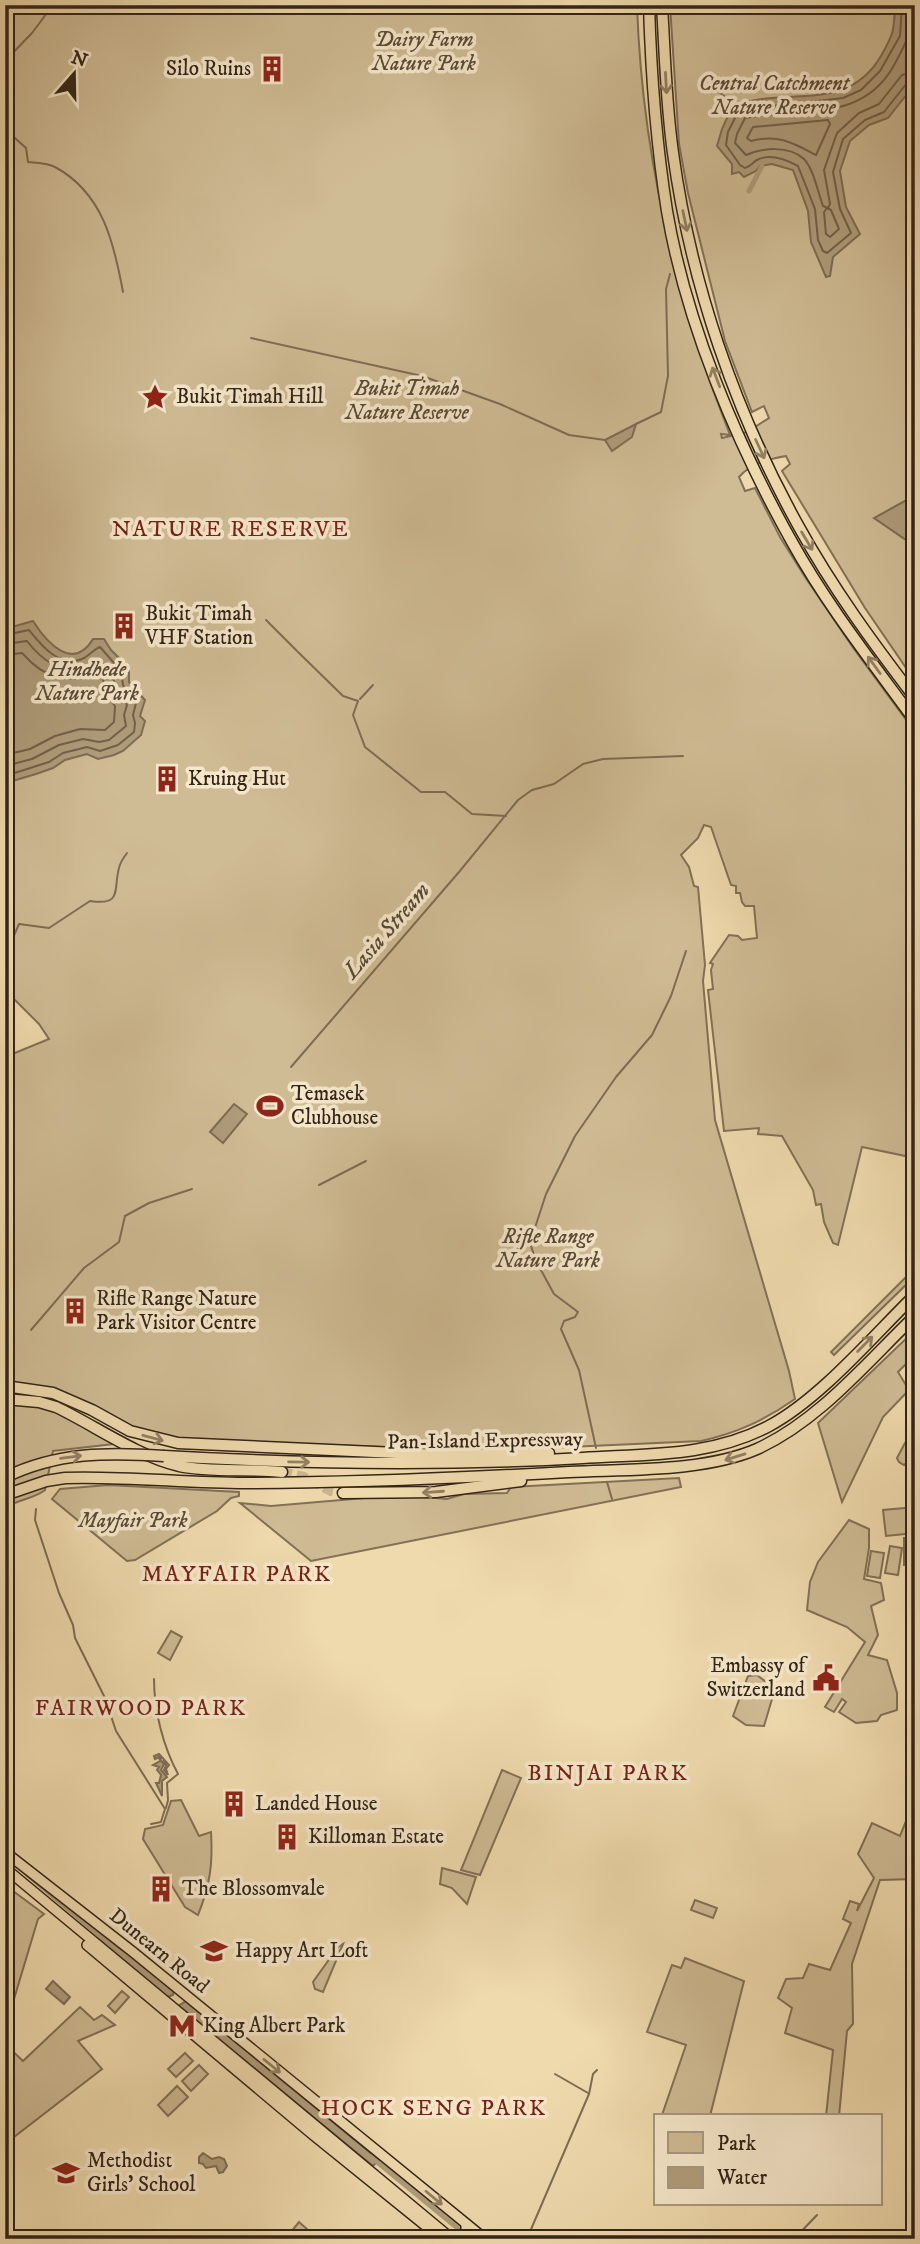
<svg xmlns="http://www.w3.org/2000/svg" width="920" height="2244" font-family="'IM FELL DW Pica',serif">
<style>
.green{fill:#cfbb94;stroke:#827056;stroke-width:2}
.water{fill:#af9c7a;stroke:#7e6c53;stroke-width:2}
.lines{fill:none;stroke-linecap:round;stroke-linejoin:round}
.shore{stroke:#726049;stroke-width:2}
.stream{stroke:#7e6c53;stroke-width:2}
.canal{stroke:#af9c7a;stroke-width:5}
.motorway-tunnel{stroke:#cab68f;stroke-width:10;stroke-dasharray:10 5;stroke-linecap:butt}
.trunk-casing{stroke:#342518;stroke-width:12}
.motorway-casing{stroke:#342518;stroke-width:13}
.trunk{stroke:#efdaad;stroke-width:9}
.motorway{stroke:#efdaad;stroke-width:10}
.motorway-bridge-casing{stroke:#342518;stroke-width:13;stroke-linecap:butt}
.motorway-bridge{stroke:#efdaad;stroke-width:10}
.oneway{stroke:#928062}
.labels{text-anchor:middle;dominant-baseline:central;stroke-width:7;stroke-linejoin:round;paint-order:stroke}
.park-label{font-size:21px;font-style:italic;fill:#5b4a37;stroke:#f5e7ca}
.poi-label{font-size:21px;fill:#342518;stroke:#f5e7ca;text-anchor:start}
.street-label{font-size:21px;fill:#342518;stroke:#f5e7ca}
.neighbourhood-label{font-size:23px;letter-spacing:2px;fill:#7a1f14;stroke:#f5e7ca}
.water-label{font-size:23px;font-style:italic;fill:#594935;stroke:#f5e7ca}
</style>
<rect width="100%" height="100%" fill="#efdaad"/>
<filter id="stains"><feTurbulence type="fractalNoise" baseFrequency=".00286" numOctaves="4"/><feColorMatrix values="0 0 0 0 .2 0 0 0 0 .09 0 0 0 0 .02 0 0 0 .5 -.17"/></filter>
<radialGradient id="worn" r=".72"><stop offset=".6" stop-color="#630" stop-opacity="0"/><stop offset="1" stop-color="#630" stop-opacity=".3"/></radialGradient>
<g class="green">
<path d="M 5,5 L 637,5 C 642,155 675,296 730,435 L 721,434 L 722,438 L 747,432 L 769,418 L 764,406 L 752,412 L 725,341 L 688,193 L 679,144 L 670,5 L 915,5 L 915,498 L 913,497 L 875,518 L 915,546 L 915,681 L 865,608 L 782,471 L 790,464 L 786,456 C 769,459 751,463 739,477 L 745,491 L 755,488 L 780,537 L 805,577 L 854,649 L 915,732 L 915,1158 L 862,1147 L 838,1245 L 833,1243 L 824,1222 L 821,1204 L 816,1205 L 813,1190 L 782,1136 L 758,1134 L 759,1128 L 724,1131 L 708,990 L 713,989 L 711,970 L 713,964 L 710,963 L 729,935 L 738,936 L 742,940 L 757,938 L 754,906 L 745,906 L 742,902 L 740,893 L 736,893 L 736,886 L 731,885 L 711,827 L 704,825 L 698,838 L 681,855 L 689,867 L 694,886 L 698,887 L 705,965 L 703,981 L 715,1120 L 789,1371 L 795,1399 C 765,1420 737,1433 701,1441 L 481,1451 L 175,1439 L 125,1425 L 74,1399 L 64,1415 L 98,1431 L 114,1444 L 53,1451 L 45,1490 C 34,1499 18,1499 5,1508 L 5,1057 L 49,1039 L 39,1024 L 5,990 Z"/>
<path d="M 915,1268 L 915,1276 L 834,1355 L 831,1352 Z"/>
<path d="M 915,1330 L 915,1355 L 898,1372 L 909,1390 L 883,1417 L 842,1502 L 818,1423 Z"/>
<path d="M 910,1439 L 915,1442 C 915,1450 912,1461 904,1465 L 899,1462 L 897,1458 L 905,1443 Z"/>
<path d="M 679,1478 L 681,1487 L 311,1561 L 240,1503 L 271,1506 L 400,1495 L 447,1499 L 464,1494 L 507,1493 L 511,1487 Z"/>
<path d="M 108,1485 L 239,1492 L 239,1496 L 231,1498 L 217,1511 L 135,1560 L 127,1561 L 52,1499 L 60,1489 Z"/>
<path d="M 915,1507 L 915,1533 L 886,1536 L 883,1510 Z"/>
<path d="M 849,1520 L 869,1529 L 869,1548 L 864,1579 L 881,1583 L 884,1600 L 871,1606 L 878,1635 L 868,1655 L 887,1660 L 897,1693 L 897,1710 L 881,1715 L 877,1721 L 856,1723 L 839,1712 L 846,1702 L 842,1699 L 834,1712 L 825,1707 L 865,1642 L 847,1627 L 807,1610 L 810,1582 L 818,1562 Z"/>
<rect x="904" y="1538" width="11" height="27"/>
<path d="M 890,1546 L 902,1548 L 898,1575 L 885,1573 Z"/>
<path d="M 871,1551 L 884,1553 L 880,1578 L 867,1576 Z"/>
<path d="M 171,1631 L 182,1637 L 170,1660 L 158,1653 Z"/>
<path d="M 757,1675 L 775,1689 L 764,1726 L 746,1725 L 733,1716 L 748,1676 Z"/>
<path d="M 502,1770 L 521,1778 L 480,1875 L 461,1870 Z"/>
<path d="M 915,1799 L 915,1879 L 880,1880 L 852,1964 L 853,2024 L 847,2031 L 839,2116 L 826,2116 L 833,2050 L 785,2033 L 792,2008 L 778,1998 L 786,1979 L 803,1978 L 809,1964 L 830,1970 L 851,1923 L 843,1919 L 850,1901 L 859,1904 L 857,1911 L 874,1878 L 858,1854 L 872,1823 L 900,1836 Z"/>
<path d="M 181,1800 L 199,1836 L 211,1832 C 213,1864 210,1885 198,1915 L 185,1907 L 143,1839 L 145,1829 L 163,1825 L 171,1801 Z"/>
<path d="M 442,1868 L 476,1877 L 467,1904 L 452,1888 L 440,1884 Z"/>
<path d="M 5,1885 L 44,1914 L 38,1919 L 5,2029 Z"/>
<path d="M 695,1900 L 717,1908 L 713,1918 L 691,1910 Z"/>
<path d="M 343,1944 L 323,1992 L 315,1989 L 313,1982 L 338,1947 Z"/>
<path d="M 685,1958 L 744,1981 L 710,2116 L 662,2115 L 686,2045 L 647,2032 L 672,1965 L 681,1968 Z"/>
<path d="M 122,1991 L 129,1997 L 115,2013 L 108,2006 Z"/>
<path d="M 80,2007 L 94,2020 L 102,2015 L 115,2025 L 78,2041 L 102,2069 L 5,2144 L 5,2044 L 23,2061 Z"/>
<path d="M 185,2053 L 193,2061 L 176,2077 L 168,2069 Z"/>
<path d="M 199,2065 L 208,2074 L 191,2091 L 182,2081 Z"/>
<path d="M 177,2086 L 188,2097 L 168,2116 L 158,2105 Z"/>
<path d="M 299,2222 L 307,2229 L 299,2239 L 285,2239 Z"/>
</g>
<g class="water">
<path d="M 895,5 L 915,5 L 915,84 L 888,118 L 869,125 L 850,141 L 840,171 L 846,207 L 860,234 L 833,257 L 830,276 L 826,277 L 811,242 L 808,211 L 793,170 L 772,164 L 760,166 L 756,171 L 744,177 L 739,172 L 732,174 L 732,164 L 717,146 L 722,129 L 732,107 L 726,100 L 741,103 C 793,88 848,112 881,56 C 894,33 894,31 895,5 Z"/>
<path d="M 636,424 L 632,437 L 612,451 L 605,440 Z"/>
<path d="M 914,496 L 915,498 L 915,546 L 874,518 Z"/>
<path d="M 33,621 C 47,643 73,672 93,639 L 104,639 L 111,650 L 129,668 L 129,682 L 145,700 L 140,716 L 145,721 L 141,735 L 123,751 L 114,755 L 98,759 L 87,754 L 65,760 L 53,768 L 36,774 L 6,783 L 5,633 L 8,628 Z"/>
<path d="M 234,1104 L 247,1114 L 223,1143 L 210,1132 Z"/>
<path d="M 159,1754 L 169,1765 L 166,1769 L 168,1775 L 164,1770 L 166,1765 L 163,1758 L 159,1758 L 164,1764 L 161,1770 L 167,1777 L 162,1781 L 162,1796 L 156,1783 L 159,1783 L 161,1775 L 157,1770 L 159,1767 L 153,1765 L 160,1761 L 159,1757 L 155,1759 L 154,1756 Z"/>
<path d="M 102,1933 L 174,1990 L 173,1995 L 167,1997 L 98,1939 Z"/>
<path d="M 53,1981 L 70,1997 L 64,2004 L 46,1989 Z"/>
<path d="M 186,2001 L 379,2160 L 373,2166 L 178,2006 Z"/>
<path d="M 203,2153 L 212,2159 L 219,2157 L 224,2159 L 227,2166 L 223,2172 L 219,2173 L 216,2166 L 206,2168 L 203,2164 L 199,2163 L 199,2157 Z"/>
</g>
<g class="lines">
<g class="shore">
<path d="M 902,5 L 900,36 L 880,71 L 861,90 L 843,98 L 739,110 L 728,132 L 726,145 L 740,165 L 745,168 C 752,166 753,161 759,159 C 771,154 787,160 798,166 L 815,209 L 818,240 L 823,251 L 827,253 L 851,233 L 840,209 L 833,172 L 843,139 L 865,120 L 884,112 L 907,83 L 915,80"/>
<path d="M 911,5 C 910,36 908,40 893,67 C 860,124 800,106 745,118 L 737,134 L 735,143 L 746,155 C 762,148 789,145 804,159 C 814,170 818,193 823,206 L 828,208 L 830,204 L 824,170 L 837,133 L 859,113 L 879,104 L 902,75 L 915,71"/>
<path d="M 828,120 L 830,124 L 816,155 C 793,143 779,134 751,141 L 747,138 L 753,127 Z"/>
<path d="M 827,208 L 831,210 L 839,229 L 830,237 L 826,234 L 824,212 Z"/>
<path d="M 5,635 L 29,630 C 41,645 59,668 82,659 C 89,656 94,649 100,647 L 121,671 L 123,685 L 136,703 L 133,715 L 135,723 L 134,732 L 118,745 L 100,751 L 87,747 L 63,753 L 49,762 L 5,776"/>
<path d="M 5,644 L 27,641 C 40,658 61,676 84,667 C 90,666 94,662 99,660 L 113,675 L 115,689 L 127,705 L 124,715 L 126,726 L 109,740 L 99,742 L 83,739 L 59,745 L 32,759 L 5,766"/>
<path d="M 5,655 L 22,653 C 46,680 65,683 97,674 L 103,679 L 106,694 L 115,706 L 114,722 L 105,730 L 80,729 L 55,736 L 30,749 L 5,755"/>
</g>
<g class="stream">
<path d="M 5,61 L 32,33 L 53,5"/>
<path d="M 707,83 L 728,99"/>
<path d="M 5,129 L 26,148 L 28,162 C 36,163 47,163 55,167 C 103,193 114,243 123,292"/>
<path d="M 251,338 L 422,376 L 500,404 L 569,435 L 605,440"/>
<path d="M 636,424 L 661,412 L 668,376 L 666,289 L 670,274"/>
<path d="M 5,527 L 9,525"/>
<path d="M 266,620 L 297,651"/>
<path d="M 298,652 L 343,696 L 358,701 L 353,715 L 365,747 L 421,792 L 445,792 L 472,814 L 506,816"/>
<path d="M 360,699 L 373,685"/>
<path d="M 9,947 L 19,924 L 49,928 L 90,901 C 123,906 113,890 119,868 C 120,863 124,857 127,853"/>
<path d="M 291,1067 L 459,872 L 518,800 L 532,790 L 554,784 L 583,764 L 603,759 L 683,756"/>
<path d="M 319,1185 L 366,1161"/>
<path d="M 31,1330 L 84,1268 L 119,1242 L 125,1216 L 149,1203 L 192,1189"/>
<path d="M 596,1448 L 579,1370 L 561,1329 L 564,1321 L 575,1317 L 578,1312 L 554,1294 L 536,1261 L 530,1243 L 546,1194 L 575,1136 L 616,1077 L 652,1035 L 671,996 L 686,951"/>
<path d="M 607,1482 L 612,1499"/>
<path d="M 36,1509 L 35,1520 L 59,1593 L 73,1625 L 75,1638 L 105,1698 L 116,1731 L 165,1809 L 161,1822 L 151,1824"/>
<path d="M 154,1679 C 154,1711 163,1746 178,1774 L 167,1783 L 168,1800 L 166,1808"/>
<path d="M 555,2074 L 588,2093"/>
<path d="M 525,2239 L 529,2234 L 589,2094 L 593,2074 L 597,2070"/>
<path d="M 794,2239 L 817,2215"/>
</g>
<g class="canal">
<path d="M 749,191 L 762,166"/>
<path d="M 27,1874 L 105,1940"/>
<path d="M 371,2157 L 471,2239"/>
</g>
<path class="motorway-tunnel" d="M 282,1472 L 304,1477 L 331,1491 L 343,1493"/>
<g class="trunk-casing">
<g id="trunk">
<path d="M 5,1852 L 133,1952 L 485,2239"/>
<path d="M 5,1868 L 452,2239"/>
<path d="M 87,1945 L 312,2134 L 442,2239"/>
<path d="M 461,2239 L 466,2230 L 466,2224"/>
</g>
</g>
<g class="motorway-casing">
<g id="motorway">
<path d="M 649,5 C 651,74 656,142 667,211 C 686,323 736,442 792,542 C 827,605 872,662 915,721"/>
<path d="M 662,5 C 665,55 666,104 673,153 C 691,284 735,412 799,527 C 832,587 873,643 915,698"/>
<path d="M 5,1386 L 53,1393 L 92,1410 L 130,1431 L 178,1443 L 441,1455 L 549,1453"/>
<path d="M 5,1399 L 39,1402 L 56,1407 C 94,1425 137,1456 179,1466 C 212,1473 247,1468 282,1472"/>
<path d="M 164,1456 C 304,1464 443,1466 583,1458 C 647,1454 711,1457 769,1426 C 820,1399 873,1336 915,1295"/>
<path d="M 343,1493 L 436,1492 L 521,1481"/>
<path d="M 5,1495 L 46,1481 L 65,1478 C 125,1476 185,1483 245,1483 C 353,1483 461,1478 569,1472 C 627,1469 704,1472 757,1449 C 819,1421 867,1362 915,1316"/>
</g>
</g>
<use href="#trunk" class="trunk"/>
<use href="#motorway" class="motorway"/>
<g class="motorway-bridge-casing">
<path id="motorway-bridge" d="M 6,1477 C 57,1452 109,1452 164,1456"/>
</g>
<use href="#motorway-bridge" class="motorway-bridge"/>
</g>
<defs><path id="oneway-shaft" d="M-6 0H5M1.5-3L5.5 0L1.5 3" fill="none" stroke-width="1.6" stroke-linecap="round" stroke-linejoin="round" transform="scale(1.75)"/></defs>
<g class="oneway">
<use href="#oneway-shaft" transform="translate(666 83) rotate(87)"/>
<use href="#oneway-shaft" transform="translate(685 221) rotate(78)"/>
<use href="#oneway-shaft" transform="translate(716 377) rotate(-111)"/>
<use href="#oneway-shaft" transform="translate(760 449) rotate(65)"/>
<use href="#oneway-shaft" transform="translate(807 541) rotate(59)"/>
<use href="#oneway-shaft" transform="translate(874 665) rotate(-126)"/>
<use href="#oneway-shaft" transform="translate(865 1344) rotate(-45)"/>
<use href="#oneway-shaft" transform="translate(153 1438) rotate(15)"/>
<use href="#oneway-shaft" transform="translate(71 1457) rotate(-8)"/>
<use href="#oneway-shaft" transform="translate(735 1457) rotate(163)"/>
<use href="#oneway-shaft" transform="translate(299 1462) rotate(1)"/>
<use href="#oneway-shaft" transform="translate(433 1492) rotate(176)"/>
<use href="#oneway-shaft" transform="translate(272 2066) rotate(39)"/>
<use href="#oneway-shaft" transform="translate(434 2198) rotate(40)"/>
</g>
<defs>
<g id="building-bare" transform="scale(2.1)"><path d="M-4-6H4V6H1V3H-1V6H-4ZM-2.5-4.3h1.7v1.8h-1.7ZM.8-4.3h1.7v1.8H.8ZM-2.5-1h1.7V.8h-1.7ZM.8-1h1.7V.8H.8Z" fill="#8f2418" stroke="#f5e7ca" stroke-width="2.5" paint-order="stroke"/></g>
<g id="sight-bare" transform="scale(2.1)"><path d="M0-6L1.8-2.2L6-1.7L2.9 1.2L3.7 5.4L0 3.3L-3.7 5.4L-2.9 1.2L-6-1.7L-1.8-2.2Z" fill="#8f2418" stroke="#f5e7ca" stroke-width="2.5" paint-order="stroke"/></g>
<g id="stadium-bare" transform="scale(2.1)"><path d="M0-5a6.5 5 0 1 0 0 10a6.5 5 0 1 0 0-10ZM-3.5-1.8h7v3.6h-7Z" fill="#8f2418" stroke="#f5e7ca" stroke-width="2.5" paint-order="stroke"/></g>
<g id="civic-bare" transform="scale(2.1)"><path d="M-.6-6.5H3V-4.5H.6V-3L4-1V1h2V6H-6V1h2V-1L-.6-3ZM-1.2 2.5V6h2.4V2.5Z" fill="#8f2418" stroke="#f5e7ca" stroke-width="2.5" paint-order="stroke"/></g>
<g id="school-bare" transform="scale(2.1)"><path d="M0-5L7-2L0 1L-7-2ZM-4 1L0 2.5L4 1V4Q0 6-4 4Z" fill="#8f2418" stroke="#f5e7ca" stroke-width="2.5" paint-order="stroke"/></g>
<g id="metro-bare" transform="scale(2.1)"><path d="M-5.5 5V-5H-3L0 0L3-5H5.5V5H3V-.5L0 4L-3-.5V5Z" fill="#8f2418" stroke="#f5e7ca" stroke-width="2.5" paint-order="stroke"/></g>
</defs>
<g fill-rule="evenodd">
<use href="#building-bare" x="272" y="69"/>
<use href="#sight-bare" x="155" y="397"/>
<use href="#building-bare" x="124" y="626"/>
<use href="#building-bare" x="167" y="779"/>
<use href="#stadium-bare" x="270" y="1106"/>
<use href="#building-bare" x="75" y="1311"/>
<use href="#civic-bare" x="826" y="1678"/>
<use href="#building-bare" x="234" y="1804"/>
<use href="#building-bare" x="287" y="1837"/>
<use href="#building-bare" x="161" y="1889"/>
<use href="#school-bare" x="214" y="1951"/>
<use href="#metro-bare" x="182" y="2026"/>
<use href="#school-bare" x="66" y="2173"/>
</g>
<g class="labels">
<g class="park-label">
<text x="424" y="40">Dairy Farm<tspan x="424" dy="24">Nature Park</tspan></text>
<text x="774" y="84">Central Catchment<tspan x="774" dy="24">Nature Reserve</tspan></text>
<text x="407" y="389">Bukit Timah<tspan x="407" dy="24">Nature Reserve</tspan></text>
<text x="87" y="670">Hindhede<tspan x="87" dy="24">Nature Park</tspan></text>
<text x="548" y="1237">Rifle Range<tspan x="548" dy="24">Nature Park</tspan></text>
<text x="133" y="1521">Mayfair Park</text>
</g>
<g class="poi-label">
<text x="251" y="69" text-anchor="end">Silo Ruins</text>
<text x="176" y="397">Bukit Timah Hill</text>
<text x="145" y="614">Bukit Timah<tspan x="145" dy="24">VHF Station</tspan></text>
<text x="188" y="779">Kruing Hut</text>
<text x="291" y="1094">Temasek<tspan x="291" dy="24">Clubhouse</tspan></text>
<text x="96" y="1299">Rifle Range Nature<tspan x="96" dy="24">Park Visitor Centre</tspan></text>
<text x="805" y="1666" text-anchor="end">Embassy of<tspan x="805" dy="24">Switzerland</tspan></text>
<text x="255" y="1804">Landed House</text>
<text x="308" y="1837">Killoman Estate</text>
<text x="182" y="1889">The Blossomvale</text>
<text x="235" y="1951">Happy Art Loft</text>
<text x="203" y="2026">King Albert Park</text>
<text x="87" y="2161">Methodist<tspan x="87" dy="24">Girls' School</tspan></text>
</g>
<g class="street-label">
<text transform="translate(485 1441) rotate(-1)">Pan-Island Expressway</text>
<text transform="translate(159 1951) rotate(39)">Dunearn Road</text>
</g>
<g class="neighbourhood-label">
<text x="231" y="529">NATURE RESERVE</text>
<text x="237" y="1574">MAYFAIR PARK</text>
<text x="141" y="1708">FAIRWOOD PARK</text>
<text x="608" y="1773">BINJAI PARK</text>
<text x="434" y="2108">HOCK SENG PARK</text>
</g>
<g class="water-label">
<text transform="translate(387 931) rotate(-49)">Lasia Stream</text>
</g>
</g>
<rect width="920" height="2244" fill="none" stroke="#efdaad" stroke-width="28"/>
<rect x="7" y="7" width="906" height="2230" fill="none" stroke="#342518" stroke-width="3.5"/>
<rect x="14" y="14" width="892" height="2216" fill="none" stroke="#342518" stroke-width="2"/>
<rect x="654" y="2114" width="228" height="91" fill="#f5e7ca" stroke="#a89983" stroke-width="2"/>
<rect x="668" y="2132" width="35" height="21" fill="#cfbb94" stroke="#a89983" stroke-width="2"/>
<text x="717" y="2150" font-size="21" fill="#342518">Park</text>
<rect x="668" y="2167" width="35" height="21" fill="#af9c7a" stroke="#a89983" stroke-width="2"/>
<text x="717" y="2184" font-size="21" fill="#342518">Water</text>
<g transform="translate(74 74) rotate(20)" stroke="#f5e7ca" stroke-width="5" paint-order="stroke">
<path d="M0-5L12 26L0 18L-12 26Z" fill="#342518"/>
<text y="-10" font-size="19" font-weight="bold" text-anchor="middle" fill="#342518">N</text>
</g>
<rect width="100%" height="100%" filter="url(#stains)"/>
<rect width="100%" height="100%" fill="url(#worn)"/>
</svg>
